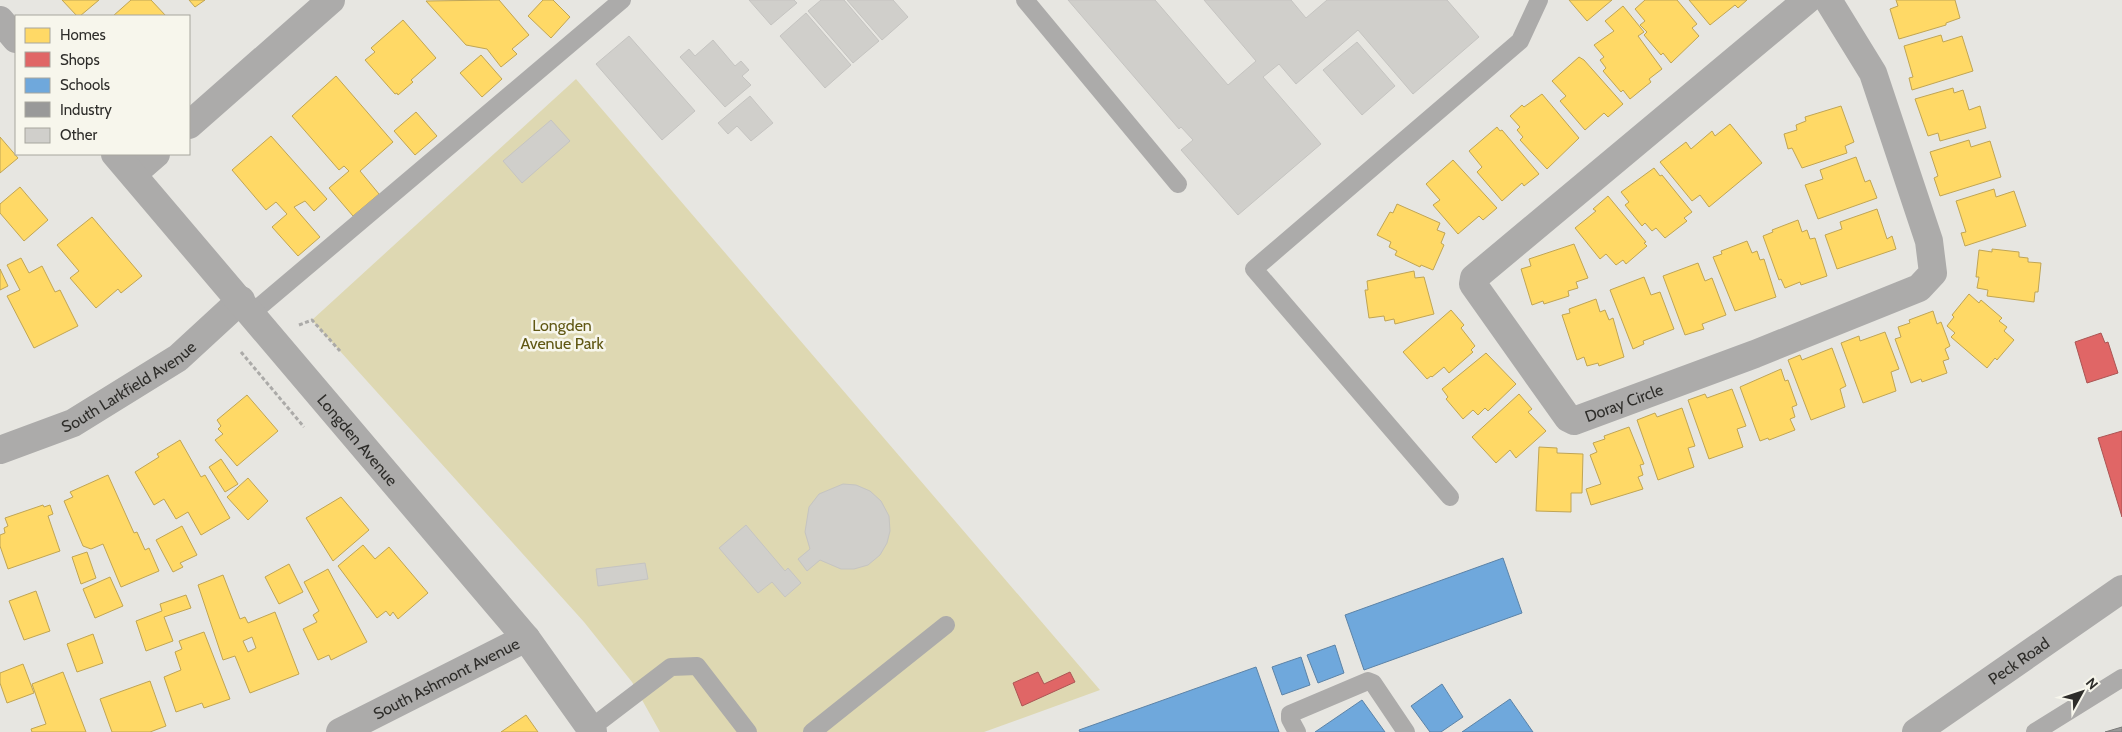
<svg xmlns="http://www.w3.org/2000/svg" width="2122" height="732" font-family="Cabin,sans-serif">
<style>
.green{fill:#ded8b2}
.homes{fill:#ffd966;stroke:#c0a554;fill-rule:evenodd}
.shops{fill:#e06666;stroke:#ab5554}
.schools{fill:#6fa8dc;stroke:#5c83a7}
.industry{fill:#999;stroke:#797978}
.building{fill:#d0cfcb;stroke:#c5c4c1}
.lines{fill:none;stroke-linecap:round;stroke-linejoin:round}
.path{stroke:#abaaa8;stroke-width:3;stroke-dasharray:4 2.5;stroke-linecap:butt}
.service{stroke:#acabaa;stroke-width:18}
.minor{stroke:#acabaa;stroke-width:28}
.tertiary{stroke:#acabaa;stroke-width:28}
.labels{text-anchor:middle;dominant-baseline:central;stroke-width:5;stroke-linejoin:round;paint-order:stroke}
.park-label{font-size:16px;fill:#605713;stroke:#f7f6ec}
.street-label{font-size:16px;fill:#2e2d2a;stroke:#f7f6ec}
</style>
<rect width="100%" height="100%" fill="#e7e6e1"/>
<path class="green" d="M 576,79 L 1100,690 L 984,732 L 660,732 L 632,682 L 584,622 L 312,320 Z"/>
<g class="homes">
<path d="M 62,0 L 99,0 L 80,16 L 77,16 Z"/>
<path d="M 131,0 L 151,0 L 166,16 L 113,16 Z"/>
<path d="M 189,0 L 205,0 L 195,7 Z"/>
<path d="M 499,0 L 529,35 L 512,49 L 517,54 L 501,67 L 487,49 L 466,45 L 426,1 Z"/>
<path d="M 543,0 L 553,0 L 570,17 L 551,38 L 528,16 Z"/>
<path d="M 1569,0 L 1612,0 L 1587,21 Z"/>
<path d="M 1645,0 L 1677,0 L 1697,24 L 1692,28 L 1699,36 L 1671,63 L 1663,53 L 1661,55 L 1644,35 L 1647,32 L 1640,25 L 1645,21 L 1635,9 Z"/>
<path d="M 1689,0 L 1747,0 L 1738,8 L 1735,5 L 1710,25 Z"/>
<path d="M 1896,0 L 1955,0 L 1960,18 L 1946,23 L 1946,25 L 1899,39 L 1890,9 L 1898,6 Z"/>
<path d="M 1623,6 L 1644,32 L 1638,36 L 1662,69 L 1649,79 L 1651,82 L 1630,99 L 1623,90 L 1621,92 L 1603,71 L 1606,68 L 1600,60 L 1604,57 L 1594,45 L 1614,31 L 1605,21 Z"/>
<path d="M 403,20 L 436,58 L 411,80 L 413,82 L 398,95 L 397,93 L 395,94 L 365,60 L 375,52 L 371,48 Z"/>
<path d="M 1941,35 L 1943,42 L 1962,36 L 1973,71 L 1912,90 L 1909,78 L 1913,77 L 1904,46 Z"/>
<path d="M 481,55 L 502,79 L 482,97 L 460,73 Z"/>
<path d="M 1579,57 L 1584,60 L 1623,104 L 1608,117 L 1604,113 L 1585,130 L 1560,101 L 1566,96 L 1552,81 Z"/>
<path d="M 336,76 L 393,142 L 360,171 L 379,194 L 353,216 L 329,188 L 349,171 L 344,166 L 339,170 L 292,116 Z"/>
<path d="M 1953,88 L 1954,93 L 1963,90 L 1969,110 L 1980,106 L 1986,128 L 1940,141 L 1938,133 L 1928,136 L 1915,99 Z"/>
<path d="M 1542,94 L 1579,138 L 1547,169 L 1520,140 L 1523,137 L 1517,130 L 1520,127 L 1510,116 L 1522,105 L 1524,107 Z"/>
<path d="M 1841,106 L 1854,142 L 1845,146 L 1847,153 L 1802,168 L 1792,148 L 1788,149 L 1784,134 L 1797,130 L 1796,125 L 1806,121 L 1805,117 Z"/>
<path d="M 416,112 L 437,136 L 415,155 L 394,131 Z"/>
<path d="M 1730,124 L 1762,163 L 1709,207 L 1700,195 L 1692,201 L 1660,162 L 1686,142 L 1691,149 L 1712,131 L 1715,136 Z"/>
<path d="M 1497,127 L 1500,131 L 1502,130 L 1539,174 L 1524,186 L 1522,183 L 1502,201 L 1477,172 L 1482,167 L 1469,151 Z"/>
<path d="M 271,136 L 327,199 L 314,211 L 305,201 L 294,207 L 320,237 L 298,256 L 272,227 L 287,214 L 276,202 L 266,210 L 232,170 Z"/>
<path d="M 0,137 L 18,158 L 0,173 Z"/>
<path d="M 1969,140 L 1971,147 L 1990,141 L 2001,177 L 1940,196 L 1934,178 L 1938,176 L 1930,152 Z"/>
<path d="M 1856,157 L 1865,182 L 1870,180 L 1877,198 L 1818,219 L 1805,185 L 1823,179 L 1820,170 Z"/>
<path d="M 1453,160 L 1497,208 L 1483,220 L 1479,216 L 1458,234 L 1433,205 L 1440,200 L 1426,184 Z"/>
<path d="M 1654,168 L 1660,176 L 1662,175 L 1692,212 L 1684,218 L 1687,221 L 1665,238 L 1656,228 L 1652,231 L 1645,223 L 1642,226 L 1625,205 L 1629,202 L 1621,192 Z"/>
<path d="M 20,187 L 48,220 L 24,241 L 0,213 L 0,204 Z"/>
<path d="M 1994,189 L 1996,197 L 2014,191 L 2026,226 L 1965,246 L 1961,233 L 1966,232 L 1956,201 Z"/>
<path d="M 1608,196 L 1646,242 L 1644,243 L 1647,246 L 1626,264 L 1623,260 L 1616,265 L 1606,254 L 1600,259 L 1575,228 L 1596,211 L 1593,209 Z"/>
<path d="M 1397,204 L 1440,223 L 1437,230 L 1445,233 L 1441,243 L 1444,245 L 1433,270 L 1421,265 L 1420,267 L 1395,255 L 1397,251 L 1389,247 L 1391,242 L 1377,235 L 1390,212 L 1393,213 Z"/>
<path d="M 1877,209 L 1887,239 L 1892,236 L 1896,249 L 1837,269 L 1825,235 L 1842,229 L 1840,222 Z"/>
<path d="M 92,217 L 142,276 L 121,293 L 118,289 L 96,308 L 70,278 L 79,271 L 57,245 Z"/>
<path d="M 1798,220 L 1802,232 L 1807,230 L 1810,239 L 1815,238 L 1827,276 L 1801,285 L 1800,282 L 1785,288 L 1781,279 L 1779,280 L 1763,236 L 1773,232 L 1772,230 Z"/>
<path d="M 1747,241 L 1752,253 L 1757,251 L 1760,260 L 1764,259 L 1776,297 L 1735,311 L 1713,257 L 1722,254 L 1721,251 Z"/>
<path d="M 1574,244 L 1588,278 L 1576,282 L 1578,288 L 1568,291 L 1569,296 L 1544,304 L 1543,301 L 1532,305 L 1521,269 L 1531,266 L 1529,259 Z"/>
<path d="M 1992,249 L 2019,252 L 2019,257 L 2028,258 L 2028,262 L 2041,263 L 2038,292 L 2035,292 L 2034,302 L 1987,296 L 1988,290 L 1977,288 L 1979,277 L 1976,277 L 1979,250 L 1992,252 Z"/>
<path d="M 21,258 L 29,273 L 42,266 L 55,292 L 60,290 L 78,326 L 34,348 L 7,296 L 20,290 L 7,265 Z"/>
<path d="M 1698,263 L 1705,281 L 1712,278 L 1726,315 L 1702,324 L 1704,329 L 1685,335 L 1663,276 Z"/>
<path d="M 0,269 L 8,286 L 0,290 Z"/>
<path d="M 1414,271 L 1415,278 L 1424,277 L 1434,314 L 1395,324 L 1394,319 L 1385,321 L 1384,316 L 1369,318 L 1365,290 L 1368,290 L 1367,281 Z"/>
<path d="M 1644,277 L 1651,295 L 1660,292 L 1674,329 L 1643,341 L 1644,344 L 1633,349 L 1610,290 Z"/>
<path d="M 1969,294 L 1979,303 L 1981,300 L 2002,318 L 1999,321 L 2007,327 L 2004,331 L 2014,340 L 1997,360 L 1995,358 L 1987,368 L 1951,337 L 1955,333 L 1947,326 L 1954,317 L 1952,315 Z"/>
<path d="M 1596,299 L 1600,312 L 1605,310 L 1609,320 L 1613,318 L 1624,357 L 1599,366 L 1598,363 L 1587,366 L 1584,357 L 1577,360 L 1562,315 L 1570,313 L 1569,309 Z"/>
<path d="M 1451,310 L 1464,325 L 1461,328 L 1475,346 L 1471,350 L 1473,352 L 1449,373 L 1444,367 L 1432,377 L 1431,376 L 1427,379 L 1403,352 Z"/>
<path d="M 1933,311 L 1937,324 L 1941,322 L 1950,346 L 1945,349 L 1949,359 L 1943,361 L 1947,373 L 1922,382 L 1921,379 L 1911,383 L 1895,339 L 1901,337 L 1898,327 L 1910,323 L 1909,320 Z"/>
<path d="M 1885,332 L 1899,369 L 1891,372 L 1896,391 L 1863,403 L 1841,343 L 1859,336 L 1860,341 Z"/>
<path d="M 1832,348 L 1846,386 L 1840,389 L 1845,407 L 1811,420 L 1788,360 L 1800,355 L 1802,360 Z"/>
<path d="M 1486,353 L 1516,384 L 1488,411 L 1485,408 L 1478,415 L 1473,410 L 1463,419 L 1446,399 L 1448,397 L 1442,389 Z"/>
<path d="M 1781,369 L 1785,381 L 1788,380 L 1797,405 L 1792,407 L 1795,417 L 1790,419 L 1795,430 L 1769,440 L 1768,438 L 1760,441 L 1740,387 Z"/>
<path d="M 1732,389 L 1746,426 L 1737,429 L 1743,447 L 1709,459 L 1688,400 L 1705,394 L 1707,398 Z"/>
<path d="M 1519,394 L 1532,409 L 1528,412 L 1546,431 L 1516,458 L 1510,450 L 1496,463 L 1472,437 Z"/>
<path d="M 247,395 L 278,431 L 237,466 L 215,440 L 223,434 L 218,429 L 221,426 L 217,420 Z"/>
<path d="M 1682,408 L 1695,446 L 1688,448 L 1694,467 L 1658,480 L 1637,420 L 1655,413 L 1657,417 Z"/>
<path d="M 1629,427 L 1644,464 L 1640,465 L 1643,475 L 1638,477 L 1643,489 L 1591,505 L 1586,489 L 1601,484 L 1590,455 L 1597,452 L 1593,443 L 1605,439 L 1604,436 Z"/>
<path d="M 180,440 L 201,477 L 205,475 L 230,518 L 201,535 L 188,512 L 176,519 L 164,499 L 154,505 L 135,472 L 159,457 L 157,454 Z"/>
<path d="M 1539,447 L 1557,448 L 1557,453 L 1583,454 L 1582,493 L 1571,493 L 1571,512 L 1536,511 Z"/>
<path d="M 221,459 L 238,484 L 225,492 L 209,467 Z"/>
<path d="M 108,475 L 134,533 L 137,532 L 145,550 L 149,548 L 159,571 L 121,587 L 103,544 L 91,549 L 83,546 L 64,501 L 73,497 L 70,492 Z"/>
<path d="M 248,478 L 268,501 L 248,520 L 227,497 Z"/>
<path d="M 341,497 L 369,530 L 333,561 L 306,518 Z"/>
<path d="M 43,505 L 44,507 L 50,505 L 53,514 L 48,516 L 60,551 L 8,569 L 0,546 L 0,535 L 5,533 L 4,528 L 8,526 L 5,518 Z"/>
<path d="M 182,526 L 197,555 L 180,563 L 183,567 L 173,572 L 156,540 Z"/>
<path d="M 363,545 L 375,559 L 389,547 L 428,593 L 398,619 L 393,612 L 390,616 L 386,611 L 377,618 L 338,566 Z"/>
<path d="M 87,552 L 96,578 L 81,584 L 72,557 Z"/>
<path d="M 289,564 L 303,592 L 279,604 L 265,577 Z"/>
<path d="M 328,569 L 367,642 L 331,660 L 329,655 L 318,660 L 303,629 L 317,622 L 313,615 L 319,611 L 304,582 Z"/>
<path d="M 223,575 L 240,619 L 245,617 L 248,623 L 275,612 L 299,674 L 250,693 L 235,656 L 223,660 L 198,585 ZM 252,637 L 256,648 L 248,652 L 243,641 Z"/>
<path d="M 110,577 L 123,606 L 95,618 L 83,589 Z"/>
<path d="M 36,591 L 50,631 L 24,640 L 9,601 Z"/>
<path d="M 186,595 L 191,608 L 164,617 L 173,641 L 146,651 L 136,621 L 162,611 L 160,604 Z"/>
<path d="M 204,632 L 230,699 L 204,708 L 202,703 L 176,712 L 164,677 L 181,670 L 175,652 L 182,649 L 179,641 Z"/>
<path d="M 93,634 L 103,663 L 77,672 L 67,644 Z"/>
<path d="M 23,664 L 34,693 L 7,703 L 0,683 L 0,673 Z"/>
<path d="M 63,672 L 86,732 L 32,732 L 31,729 L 46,724 L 32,684 Z"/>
<path d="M 150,681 L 166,726 L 150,732 L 112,732 L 100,699 Z"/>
<path d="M 526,715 L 538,732 L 501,732 Z"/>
</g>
<g class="shops">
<path d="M 2101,333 L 2105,343 L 2108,342 L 2118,373 L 2087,383 L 2075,342 Z"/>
<path d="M 2122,431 L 2122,517 L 2098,438 Z"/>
<path d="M 1038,672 L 1044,684 L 1070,672 L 1075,682 L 1022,706 L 1013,683 Z"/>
</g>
<g class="schools">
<path d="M 1503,558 L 1522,613 L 1364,670 L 1345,615 Z"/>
<path d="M 1335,645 L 1344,673 L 1318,683 L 1307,655 Z"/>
<path d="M 1301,657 L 1310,685 L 1282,695 L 1272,667 Z"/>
<path d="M 1256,667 L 1279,732 L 1080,732 L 1079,730 Z"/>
<path d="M 1442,684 L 1463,717 L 1441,732 L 1430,732 L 1411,706 Z"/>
<path d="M 1510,699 L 1533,732 L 1462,732 Z"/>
<path d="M 1362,700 L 1385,732 L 1315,732 Z"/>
</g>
<path class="industry" d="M 2122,727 L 2122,732 L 2105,732 Z"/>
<g class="building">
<path d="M 749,0 L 794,0 L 797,3 L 771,25 Z"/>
<path d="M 821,0 L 844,0 L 879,41 L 853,63 L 808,11 Z"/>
<path d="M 847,0 L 893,0 L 908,17 L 882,40 Z"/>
<path d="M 1068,0 L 1155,0 L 1228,85 L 1256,61 L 1204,0 L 1291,0 L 1306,18 L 1327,0 L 1447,0 L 1479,37 L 1413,94 L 1358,30 L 1296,84 L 1279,64 L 1263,77 L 1321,144 L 1238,215 L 1181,150 L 1193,140 L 1181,127 L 1179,129 Z"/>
<path d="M 806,13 L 851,65 L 825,88 L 780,36 Z"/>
<path d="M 629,36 L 695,111 L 662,140 L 596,64 Z"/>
<path d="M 713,40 L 735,66 L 741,61 L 749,70 L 742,76 L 751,85 L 725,107 L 680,57 L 689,49 L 695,56 Z"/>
<path d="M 1357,42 L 1395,86 L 1362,115 L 1323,70 Z"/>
<path d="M 750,96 L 773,123 L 751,141 L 737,126 L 728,134 L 718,123 Z"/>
<path d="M 551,120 L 570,141 L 522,183 L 503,161 Z"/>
<path d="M 843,484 L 856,485 L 870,491 L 881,501 L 889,516 L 890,531 L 887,543 L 880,555 L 868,565 L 854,569 L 841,569 L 820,560 L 807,571 L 798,559 L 810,549 L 805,532 L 809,507 L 819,494 Z"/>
<path d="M 746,525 L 785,571 L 788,568 L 801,583 L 785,597 L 772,582 L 758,593 L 719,548 Z"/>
<path d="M 645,563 L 648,579 L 598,586 L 596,569 Z"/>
</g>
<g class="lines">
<g class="path">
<path d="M 299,325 L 312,320 L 340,351"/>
<path d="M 241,352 L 304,427"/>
</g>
<g class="service">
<path d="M 1025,0 L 1178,184"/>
<path d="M 252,313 L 622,0"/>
<path d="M 1450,497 L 1254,269 L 1520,41 L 1539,0"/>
<path d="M 591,728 L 671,667 L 697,666 L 748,732"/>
<path d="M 812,732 L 946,625"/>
<path d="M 1297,732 L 1290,719 L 1290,714 L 1368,681 L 1373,683 L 1406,732"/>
<path d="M 2035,732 L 2122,678"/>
</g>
<g class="minor">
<path id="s1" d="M 1807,0 L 1474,278 L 1473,284 L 1568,418 L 1574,421 L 1755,354 L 1919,288 L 1933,273 L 1929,241 L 1873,73 L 1828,0"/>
<path d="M 189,125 L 331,0"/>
<path d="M 133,174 L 156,154"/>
<path id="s2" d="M 0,450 L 73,423 L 178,358 L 241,300"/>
<path id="s3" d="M 340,732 L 526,638"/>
</g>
<g class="tertiary">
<path d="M 0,20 L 16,39"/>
<path id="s4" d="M 115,154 L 526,638 L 593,732"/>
<path id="s5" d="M 1916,732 L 2122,589"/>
</g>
</g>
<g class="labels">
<g class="park-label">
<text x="562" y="325">Longden<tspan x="562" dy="18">Avenue Park</tspan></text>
</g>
<g class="street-label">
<text stroke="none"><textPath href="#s2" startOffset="144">South Larkfield Avenue</textPath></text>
<text stroke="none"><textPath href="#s1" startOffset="664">Doray Circle</textPath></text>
<text stroke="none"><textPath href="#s4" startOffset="375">Longden Avenue</textPath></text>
<text stroke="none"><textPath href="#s5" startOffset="125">Peck Road</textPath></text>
<text stroke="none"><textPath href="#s3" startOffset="119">South Ashmont Avenue</textPath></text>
</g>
</g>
<rect x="15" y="15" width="175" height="140" fill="#f7f6ec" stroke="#a7a69e"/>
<rect x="25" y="28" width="25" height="15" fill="#ffd966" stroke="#a7a69e"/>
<text x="60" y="40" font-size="15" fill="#2e2d2a">Homes</text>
<rect x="25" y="52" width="25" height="15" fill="#e06666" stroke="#a7a69e"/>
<text x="60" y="65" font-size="15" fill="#2e2d2a">Shops</text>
<rect x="25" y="78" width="25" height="15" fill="#6fa8dc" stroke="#a7a69e"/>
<text x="60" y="90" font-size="15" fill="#2e2d2a">Schools</text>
<rect x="25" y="102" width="25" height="15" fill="#999999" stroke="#a7a69e"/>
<text x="60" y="115" font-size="15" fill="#2e2d2a">Industry</text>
<rect x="25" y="128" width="25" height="15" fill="#d0cfcb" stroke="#a7a69e"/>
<text x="60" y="140" font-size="15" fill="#2e2d2a">Other</text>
<g transform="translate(2082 692) rotate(50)" stroke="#f7f6ec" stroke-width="4" paint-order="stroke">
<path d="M0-4L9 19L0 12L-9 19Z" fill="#2e2d2a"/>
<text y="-8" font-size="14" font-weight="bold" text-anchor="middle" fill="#2e2d2a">N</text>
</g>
</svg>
